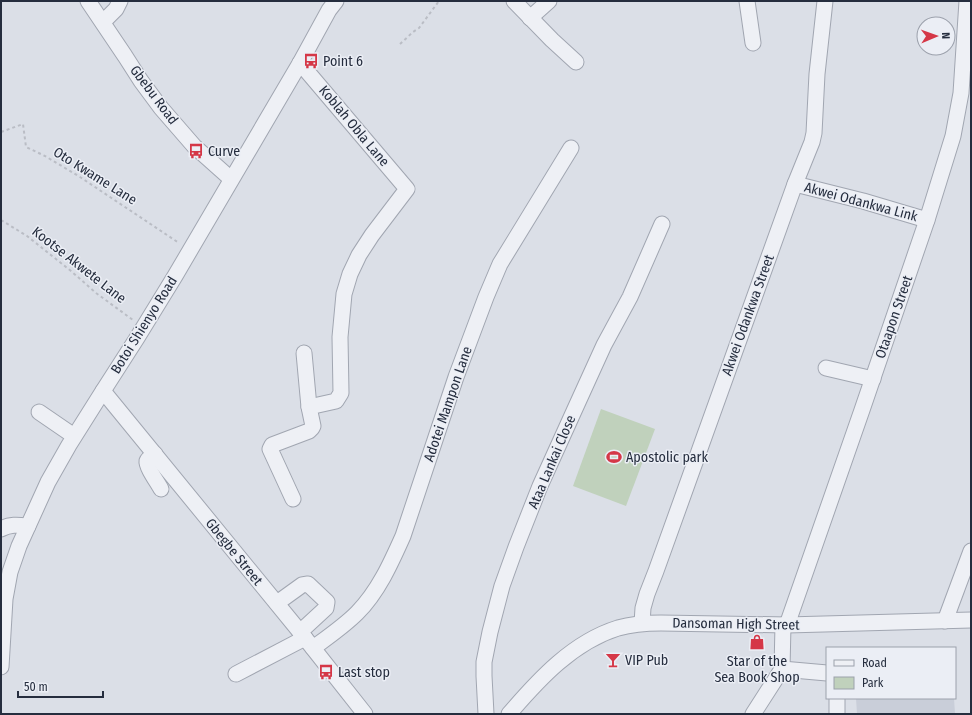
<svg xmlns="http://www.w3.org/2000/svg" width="972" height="715" font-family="'Fira Sans Condensed',sans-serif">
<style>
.built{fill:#c9ced9}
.green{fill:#c0d1bc}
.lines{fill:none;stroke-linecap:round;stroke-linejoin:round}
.minor-casing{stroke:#a1a6b1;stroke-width:17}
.path{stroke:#babdc5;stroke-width:2;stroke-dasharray:3 3;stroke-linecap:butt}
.minor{stroke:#eef0f5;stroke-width:15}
.labels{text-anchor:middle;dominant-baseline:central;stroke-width:3;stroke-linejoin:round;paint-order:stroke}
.poi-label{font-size:14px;fill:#252d3e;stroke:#ebeef5;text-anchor:start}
.street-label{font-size:14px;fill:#252d3e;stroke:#ebeef5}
</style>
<rect width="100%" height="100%" fill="#dbdfe7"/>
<path class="built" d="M 856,698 L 954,698 L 955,714 L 857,714 Z"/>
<path class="green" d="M 601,409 L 655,429 L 626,506 L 573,486 Z"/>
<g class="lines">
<g class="minor-casing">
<g id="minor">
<path d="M 88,1 L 125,56 L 141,81 L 161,108 L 194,146 L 231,179"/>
<path d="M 514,1 L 552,40 L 576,62"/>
<path d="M 747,1 L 753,43"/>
<path d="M 530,18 L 549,1"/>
<path d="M 103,22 L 116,9 L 120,1"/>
<path d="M 795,184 L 863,201 L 927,220"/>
<path d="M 304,353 L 309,407"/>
<path d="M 826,368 L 873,379"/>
<path d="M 103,391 L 305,638 L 365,714"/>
<path d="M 39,412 L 74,436"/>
<path d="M 155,454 C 152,456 148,458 147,461 C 146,467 158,483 161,489"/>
<path d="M 293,499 L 270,449 L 272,445 L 309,431 L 312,428 L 313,426 L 309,407 L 336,401 L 341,393 L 340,337 L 344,294 L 350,274 L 359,255 L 372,235 L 407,189 L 300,63"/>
<path d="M 1,529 C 10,524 18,525 28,526"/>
<path d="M 277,603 L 302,585 L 308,584 L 327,602 L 326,608 L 300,632"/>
<path d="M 945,621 L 971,551"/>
<path d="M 642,623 L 643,608 L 647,594 L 656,571 L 795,184 L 812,142 L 814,133 L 817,74 L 825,1"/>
<path d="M 787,625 L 862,410 L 927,220 L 953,136 L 961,93 L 967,1"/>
<path d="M 313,648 C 328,637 344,626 357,613 C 378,592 391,563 403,536 L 456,377 L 486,297 L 500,264 L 571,148"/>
<path d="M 1,667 L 5,599 L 10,572 L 19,546 L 48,482 L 69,445 L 103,391 L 137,338 L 175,276 L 300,63 L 329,10 L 336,1"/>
<path d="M 782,669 L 827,673"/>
<path d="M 236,674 L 305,638"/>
<path d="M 837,698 L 837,714"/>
<path d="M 486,714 L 484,676 L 484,662 L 490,632 L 502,586 L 516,547 L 540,486 L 574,411 L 604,345 L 630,297 L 662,224"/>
<path d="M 509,714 C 539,679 573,642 618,628 C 632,624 646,623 661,623 L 787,625 L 971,620"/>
<path d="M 753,714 L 782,669 L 783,625"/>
</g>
</g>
<g class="path">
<path d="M 400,44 L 413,32 L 419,28 L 439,1"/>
<path d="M 1,132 L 23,124 L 26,147 L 45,156 L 80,177 L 179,243"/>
<path d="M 1,220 L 27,236 L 71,271 L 96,293 L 133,320"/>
</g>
<use href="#minor" class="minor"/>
</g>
<defs>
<g id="bus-bare" transform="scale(1.2)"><path d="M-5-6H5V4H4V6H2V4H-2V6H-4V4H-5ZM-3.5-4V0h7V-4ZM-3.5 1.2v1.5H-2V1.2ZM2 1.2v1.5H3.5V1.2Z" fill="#d53747" stroke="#ebeef5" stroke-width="2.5" paint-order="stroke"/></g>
<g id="stadium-bare" transform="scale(1.2)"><path d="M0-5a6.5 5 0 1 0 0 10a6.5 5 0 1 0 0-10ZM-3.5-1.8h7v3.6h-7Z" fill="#d53747" stroke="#ebeef5" stroke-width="2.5" paint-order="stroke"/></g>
<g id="shop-bare" transform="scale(1.2)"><path d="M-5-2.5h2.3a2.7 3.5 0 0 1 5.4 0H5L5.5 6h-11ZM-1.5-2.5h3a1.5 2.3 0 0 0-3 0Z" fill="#d53747" stroke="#ebeef5" stroke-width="2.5" paint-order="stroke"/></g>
<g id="bar-bare" transform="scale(1.2)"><path d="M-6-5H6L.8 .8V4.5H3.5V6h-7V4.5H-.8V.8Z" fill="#d53747" stroke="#ebeef5" stroke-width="2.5" paint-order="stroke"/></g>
</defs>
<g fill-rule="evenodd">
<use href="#bus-bare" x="311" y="61"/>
<use href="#bus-bare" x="196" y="151"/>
<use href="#stadium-bare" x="614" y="457"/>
<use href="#shop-bare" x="757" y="642"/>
<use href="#bar-bare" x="613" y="660"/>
<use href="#bus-bare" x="326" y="672"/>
</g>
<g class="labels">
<g class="poi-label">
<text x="323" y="61">Point 6</text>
<text x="208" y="151">Curve</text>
<text x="626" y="457">Apostolic park</text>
<text x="625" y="660">VIP Pub</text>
<text x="757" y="661" text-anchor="middle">Star of the<tspan x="757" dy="16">Sea Book Shop</tspan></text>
<text x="338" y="672">Last stop</text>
</g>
<g class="street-label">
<text transform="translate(154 95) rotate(53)">Gbebu Road</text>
<text transform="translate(354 126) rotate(50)">Koblah Obla Lane</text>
<text transform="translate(95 176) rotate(32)">Oto Kwame Lane</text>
<text transform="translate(861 202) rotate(15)">Akwei Odankwa Link</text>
<text transform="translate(79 265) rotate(38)">Kootse Akwete Lane</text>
<text transform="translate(748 315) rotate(-70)">Akwei Odankwa Street</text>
<text transform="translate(894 317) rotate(-71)">Otaapon Street</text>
<text transform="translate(144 325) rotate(-58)">Botoi Shienyo Road</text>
<text transform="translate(448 404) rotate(-71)">Adotei Mampon Lane</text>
<text transform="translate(552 462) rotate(-67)">Ataa Lankai Close</text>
<text transform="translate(234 552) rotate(51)">Gbegbe Street</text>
<text transform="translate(736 624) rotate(1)">Dansoman High Street</text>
</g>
</g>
<rect width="972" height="715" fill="none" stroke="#252d3e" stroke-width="4"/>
<rect x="826" y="647" width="130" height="52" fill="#ebeef5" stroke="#9ca1ac"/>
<rect x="834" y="660" width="20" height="6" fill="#eef0f5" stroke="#9ca1ac"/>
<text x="862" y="667" font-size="12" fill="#252d3e">Road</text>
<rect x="834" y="677" width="20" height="12" fill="#c0d1bc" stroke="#9ca1ac"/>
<text x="862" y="687" font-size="12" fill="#252d3e">Park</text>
<g transform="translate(936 36) rotate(88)"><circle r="19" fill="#ebeef5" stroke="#9ca1ac"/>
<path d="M0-3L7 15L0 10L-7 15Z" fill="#d53747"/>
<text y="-6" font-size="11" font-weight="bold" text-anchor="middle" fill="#252d3e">N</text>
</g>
<path d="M18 691v6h85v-6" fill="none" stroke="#252d3e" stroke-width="2"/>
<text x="24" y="691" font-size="12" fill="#252d3e" stroke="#ebeef5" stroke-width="3" paint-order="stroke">50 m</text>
</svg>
